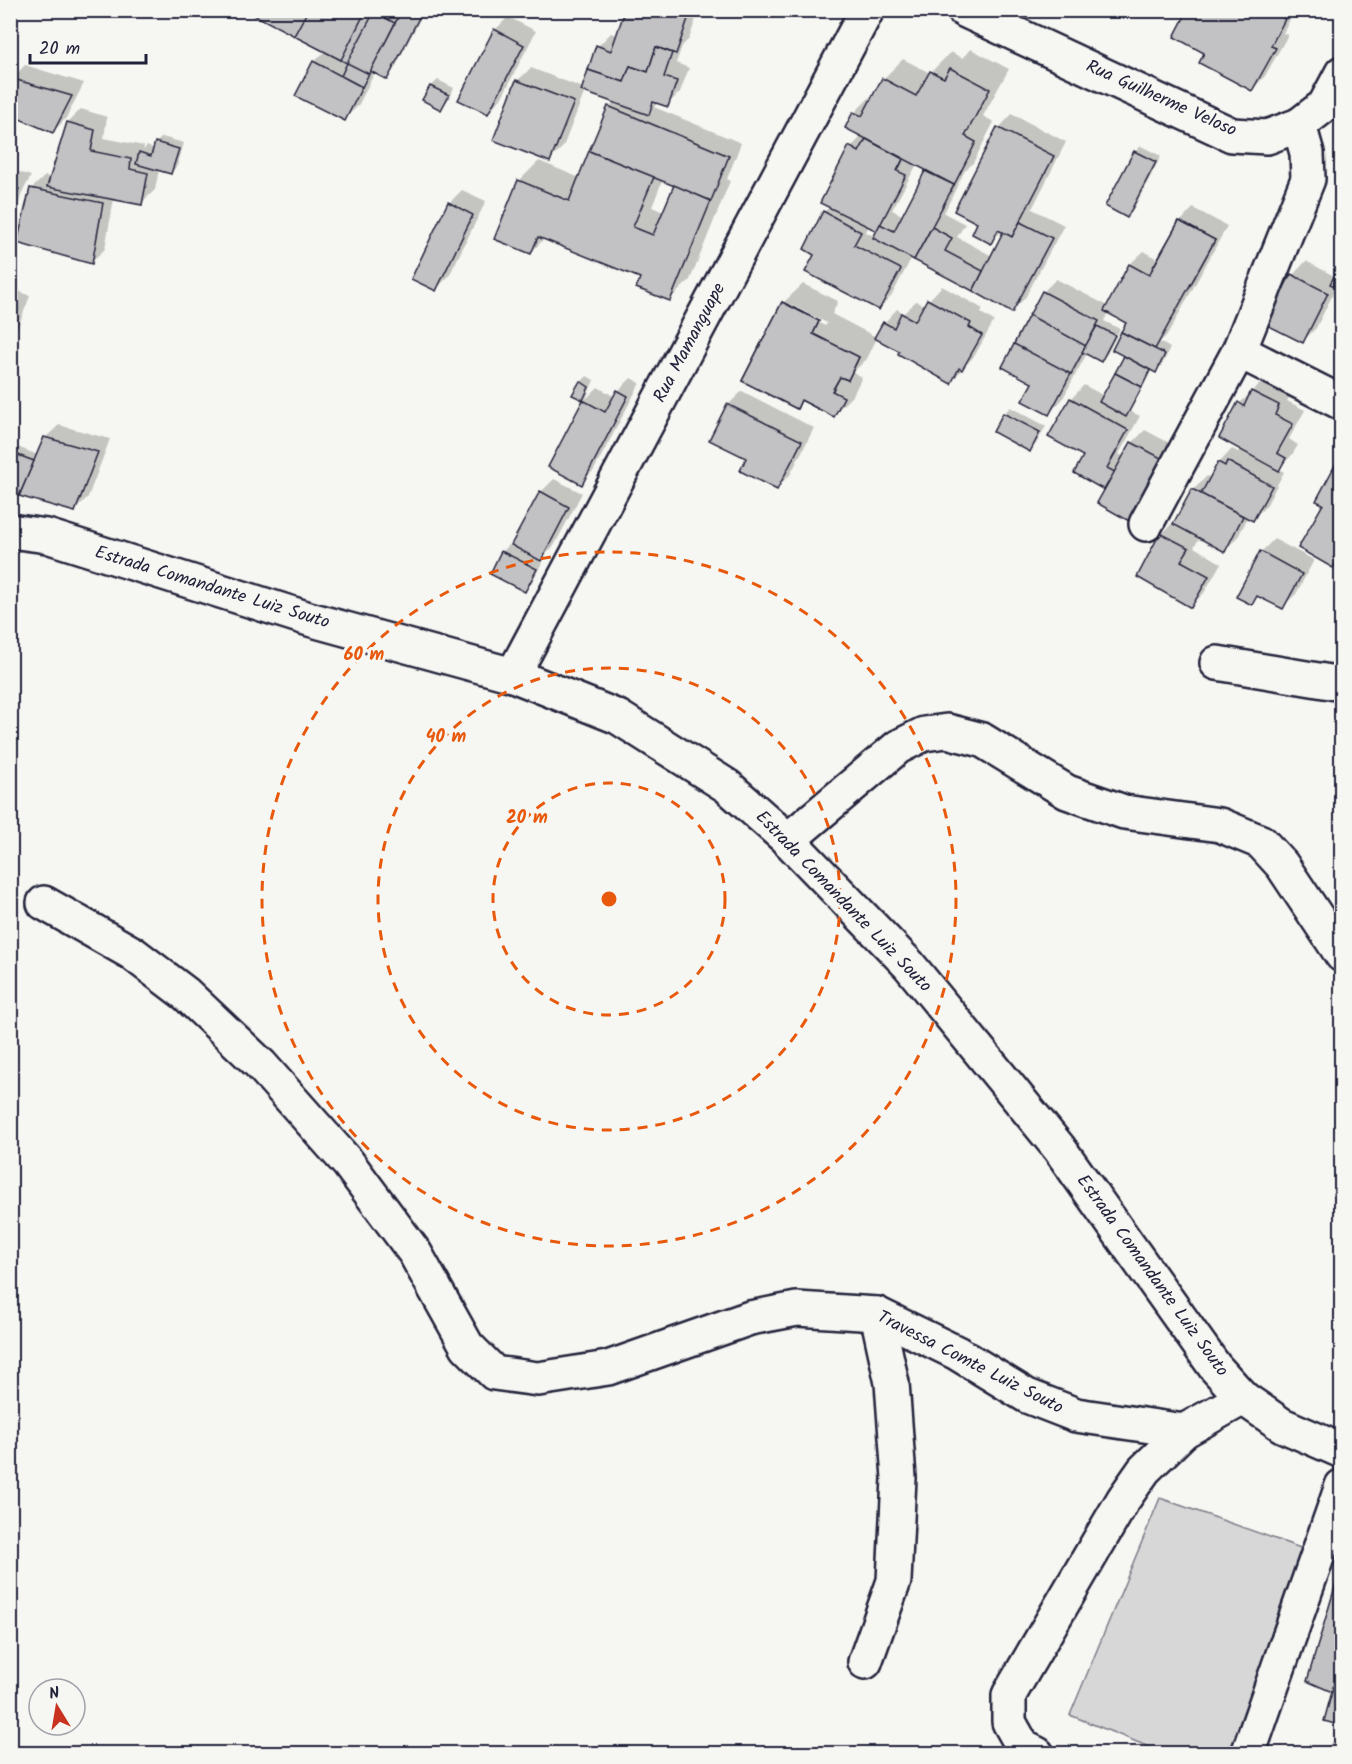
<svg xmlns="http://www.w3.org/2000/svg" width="1352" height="1764" font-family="Kalam,sans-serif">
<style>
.green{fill:#d7d7d7;stroke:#7c7c89;stroke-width:1.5}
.shadow{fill:#0003;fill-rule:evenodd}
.building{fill:#c2c2c4;stroke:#22223b;stroke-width:1.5}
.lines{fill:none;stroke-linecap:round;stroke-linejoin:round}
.minor-casing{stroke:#22223b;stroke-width:38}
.tertiary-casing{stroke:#22223b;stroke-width:38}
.minor{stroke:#f6f6f2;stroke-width:33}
.tertiary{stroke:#f6f6f2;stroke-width:33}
.ring{fill:none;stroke:#e8590c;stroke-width:3;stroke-dasharray:10 8}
.labels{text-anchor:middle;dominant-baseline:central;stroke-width:6;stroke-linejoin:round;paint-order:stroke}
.street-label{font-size:18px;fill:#22223b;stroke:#f6f6f2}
.centre{fill:#e8590c;stroke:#f6f6f2;stroke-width:3}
.ring-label{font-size:18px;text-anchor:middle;font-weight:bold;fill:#e8590c;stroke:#f6f6f2;stroke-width:6;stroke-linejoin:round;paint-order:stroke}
</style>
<rect width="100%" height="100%" fill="#f6f6f2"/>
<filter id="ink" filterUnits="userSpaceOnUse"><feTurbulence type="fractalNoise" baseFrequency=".0167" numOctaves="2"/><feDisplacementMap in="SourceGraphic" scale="12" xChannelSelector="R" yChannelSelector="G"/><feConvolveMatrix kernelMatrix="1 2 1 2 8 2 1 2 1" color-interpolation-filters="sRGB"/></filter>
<g filter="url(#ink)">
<path class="green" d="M 1160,1498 L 1309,1551 L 1240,1753 L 1164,1753 L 1070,1715 Z"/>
<g class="shadow">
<path d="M 258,10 L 425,10 L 393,71 L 387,78 L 375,72 L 358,106 L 344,119 L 314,62 L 326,50 Z"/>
<path d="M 627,10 L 699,10 L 689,39 L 682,46 L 676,63 L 689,68 L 680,92 L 667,105 L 659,102 L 654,107 L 741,143 L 727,179 L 730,181 L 690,280 L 670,299 L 642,278 L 545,238 L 531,252 L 519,181 L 539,161 L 580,178 L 609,107 L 615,101 L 585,91 L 563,147 L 550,160 L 517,81 L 531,68 L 583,88 L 598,46 L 611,33 L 618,36 ZM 663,179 L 676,184 L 664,212 L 652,207 Z"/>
<path d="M 1190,10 L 1295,10 L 1283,33 L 1288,35 L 1265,76 L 1252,90 L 1206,53 Z"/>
<path d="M 508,17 L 536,31 L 501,99 L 487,112 L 495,30 Z"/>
<path d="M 971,49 L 1009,69 L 983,116 L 994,122 L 973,163 L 964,172 L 944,213 L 965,224 L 957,237 L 992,256 L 1005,231 L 1003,230 L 990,242 L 979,222 L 956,210 L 999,128 L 1012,114 L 1066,142 L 1032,209 L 1064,225 L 1025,298 L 1012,311 L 912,257 L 892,295 L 879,308 L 816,254 L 824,212 L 830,206 L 851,147 L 862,136 L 854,113 L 874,93 L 875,94 L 883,79 L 903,59 L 930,73 L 951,52 L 962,58 ZM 917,164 L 928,170 L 904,216 L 892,210 ZM 869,225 L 879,230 L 876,237 L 866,232 Z"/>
<path d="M 25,65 L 84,83 L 66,118 L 53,132 L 18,116 L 10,124 L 10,81 Z"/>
<path d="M 438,80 L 454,88 L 447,101 L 441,108 L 424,99 L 431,86 Z"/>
<path d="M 81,109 L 107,117 L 104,138 L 144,146 L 143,150 L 147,146 L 154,149 L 156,143 L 162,137 L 184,143 L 177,166 L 171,173 L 159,169 L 155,190 L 141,203 L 114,198 L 105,249 L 91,262 L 31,189 L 45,176 L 51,177 L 68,122 Z"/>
<path d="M 1141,146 L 1161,156 L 1133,210 L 1127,216 L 1135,152 Z"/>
<path d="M 10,169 L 31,176 L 22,193 L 13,221 L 10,224 Z"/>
<path d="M 462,190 L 486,201 L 449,276 L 436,289 L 449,203 Z"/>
<path d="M 1193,208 L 1227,226 L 1168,334 L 1160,342 L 1170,348 L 1162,365 L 1156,371 L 1152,370 L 1130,411 L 1140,416 L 1119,454 L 1124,457 L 1132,443 L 1145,430 L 1175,446 L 1142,506 L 1129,519 L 1106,490 L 1076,472 L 1085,456 L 1050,436 L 1071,399 L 1084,385 L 1104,396 L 1126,355 L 1114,350 L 1128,322 L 1109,312 L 1104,321 L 1120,329 L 1107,354 L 1101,360 L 1087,353 L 1062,400 L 1049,413 L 1034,382 L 1043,292 L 1056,279 L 1108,306 L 1130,264 L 1144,251 L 1159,260 L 1180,222 Z"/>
<path d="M 1306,261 L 1336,277 L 1337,286 L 1316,328 L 1303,341 L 1267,323 L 1293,275 Z"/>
<path d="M 803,284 L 838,301 L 832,314 L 876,337 L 884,323 L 897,309 L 904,313 L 916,301 L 925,306 L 929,300 L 942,286 L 983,309 L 981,313 L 994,321 L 975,355 L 951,382 L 877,338 L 867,359 L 853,372 L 862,377 L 853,395 L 833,415 L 803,400 L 796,407 L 783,303 ZM 789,304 L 827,323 L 825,326 L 789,307 Z"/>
<path d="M 10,287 L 30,296 L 18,327 L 10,335 Z"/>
<path d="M 587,376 L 594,380 L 586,399 L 598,387 L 615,397 L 618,391 L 631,378 L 640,383 L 594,470 L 581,483 L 550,466 L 585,399 L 574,394 L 581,382 Z"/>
<path d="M 1266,378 L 1292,392 L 1287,401 L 1305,410 L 1289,439 L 1298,445 L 1292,455 L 1279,469 L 1284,472 L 1266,506 L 1253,519 L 1248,517 L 1238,537 L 1225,550 L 1200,537 L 1194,547 L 1221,563 L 1204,593 L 1191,606 L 1139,576 L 1162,534 L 1175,520 L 1176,521 L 1193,490 L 1207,476 L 1211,479 L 1219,463 L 1232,449 L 1238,452 L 1242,449 L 1240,403 Z"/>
<path d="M 742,391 L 814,428 L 790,475 L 776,488 L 748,457 L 711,439 L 728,405 Z"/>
<path d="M 1010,407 L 1046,426 L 1036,444 L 1030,450 L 1004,414 Z"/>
<path d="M 59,425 L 110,439 L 88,497 L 75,510 L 10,491 L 10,444 L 38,455 L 45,438 Z"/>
<path d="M 554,479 L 582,493 L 554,546 L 539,561 L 542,563 L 531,584 L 525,591 L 492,574 L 502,552 L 509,545 L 512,547 L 541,492 Z"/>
<path d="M 1274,539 L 1314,560 L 1296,594 L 1282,607 L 1260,595 L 1251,603 L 1261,552 Z"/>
<path d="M 1338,1736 L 1342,1738 L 1342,1754 L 1323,1754 L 1324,1750 Z"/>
</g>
<g class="building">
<path d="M 256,10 L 402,10 L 362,87 L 341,76 L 347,63 L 254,15 Z"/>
<path d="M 308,10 L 366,10 L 341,60 L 294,36 Z"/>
<path d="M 402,10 L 423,10 L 387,80 L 370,71 Z"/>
<path d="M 625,10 L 639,10 L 659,17 L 662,10 L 691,10 L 676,54 L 656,47 L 648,72 L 630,66 L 624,82 L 588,70 L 596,45 L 611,51 Z"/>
<path d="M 1188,10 L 1269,10 L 1285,19 L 1271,46 L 1276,48 L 1252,91 L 1199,63 L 1204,53 L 1174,37 Z"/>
<path d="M 374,12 L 395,23 L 369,74 L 347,63 Z"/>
<path d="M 494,29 L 524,45 L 488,114 L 458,100 Z"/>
<path d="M 656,47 L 672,53 L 664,77 L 677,81 L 668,107 L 653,102 L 649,115 L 581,91 L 588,70 L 624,82 L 630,66 L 648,72 Z"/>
<path d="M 313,61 L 362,87 L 345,121 L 295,96 Z"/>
<path d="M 950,68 L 990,89 L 965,136 L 976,142 L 954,185 L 845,128 L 853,112 L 862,116 L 882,78 L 916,96 L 930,71 L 944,78 Z"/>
<path d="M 10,78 L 72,96 L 53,133 L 13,116 L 10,121 Z"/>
<path d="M 516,80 L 574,102 L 550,162 L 493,140 Z"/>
<path d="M 430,86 L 449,95 L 441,110 L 422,100 Z"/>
<path d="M 608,106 L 729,156 L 711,201 L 589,151 Z"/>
<path d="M 67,122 L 95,130 L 91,151 L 131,159 L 130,169 L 148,173 L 142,205 L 47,187 Z"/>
<path d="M 997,127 L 1054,156 L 1012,237 L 998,230 L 991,244 L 972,234 L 977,223 L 954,211 Z"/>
<path d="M 866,139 L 903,159 L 895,177 L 874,166 L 868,179 L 850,170 Z"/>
<path d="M 866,139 L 903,159 L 897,171 L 906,175 L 877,231 L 820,203 L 849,146 L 859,152 Z"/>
<path d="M 155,142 L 179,149 L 171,174 L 136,164 L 139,152 L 151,156 Z"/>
<path d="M 589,151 L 654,177 L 633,227 L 653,235 L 674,185 L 711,201 L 670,301 L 636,288 L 640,278 L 538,237 L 531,254 L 494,239 L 518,180 L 569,201 Z"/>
<path d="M 1134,151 L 1156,162 L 1127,218 L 1105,206 Z"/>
<path d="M 925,171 L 954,185 L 914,260 L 873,238 L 880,224 L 894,231 Z"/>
<path d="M 10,186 L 19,189 L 10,205 Z"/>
<path d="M 30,188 L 103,203 L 92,264 L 17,243 Z"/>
<path d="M 448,202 L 473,215 L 436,291 L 411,279 Z"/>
<path d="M 823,211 L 861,232 L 854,245 L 901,269 L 879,310 L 805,272 L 814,255 L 804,249 Z"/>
<path d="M 1179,221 L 1215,240 L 1188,289 L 1152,269 Z"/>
<path d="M 1179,221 L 1215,240 L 1155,349 L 1121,332 L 1126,323 L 1104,311 L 1129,264 L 1149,275 Z"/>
<path d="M 1020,222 L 1052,238 L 1012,313 L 973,291 L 1003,232 L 1012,237 Z"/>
<path d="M 932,227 L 952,238 L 945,251 L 983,271 L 973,291 L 914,260 Z"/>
<path d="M 1342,262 L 1342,290 L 1330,284 Z"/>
<path d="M 1291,274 L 1328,293 L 1303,343 L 1265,324 Z"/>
<path d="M 1042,291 L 1099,321 L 1049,415 L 1022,401 L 1032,383 L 1002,367 Z"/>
<path d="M 927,299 L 971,323 L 969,327 L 982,335 L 962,370 L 959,368 L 951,384 L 898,354 L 899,351 L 874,338 L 883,322 L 894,328 L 901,313 L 915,321 Z"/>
<path d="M 782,302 L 819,321 L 813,334 L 859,357 L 848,380 L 840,377 L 822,411 L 801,400 L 797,409 L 742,381 Z"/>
<path d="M 782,302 L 819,321 L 813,334 L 859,357 L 848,380 L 840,377 L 832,391 L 844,397 L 834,417 L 801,400 L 797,409 L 742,381 Z"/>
<path d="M 10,306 L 18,309 L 10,329 Z"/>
<path d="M 1029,315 L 1086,346 L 1071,374 L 1014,344 Z"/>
<path d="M 1097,326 L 1115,335 L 1101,362 L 1082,352 Z"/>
<path d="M 1121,332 L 1165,354 L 1156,373 L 1112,350 Z"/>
<path d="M 1124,356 L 1150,370 L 1142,387 L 1115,373 Z"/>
<path d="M 1115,373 L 1142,387 L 1126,417 L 1099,402 Z"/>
<path d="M 580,381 L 589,387 L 583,400 L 572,395 Z"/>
<path d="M 617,390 L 628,396 L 582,485 L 548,467 L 583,400 L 605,412 Z"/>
<path d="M 1251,391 L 1279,405 L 1275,415 L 1293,424 L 1277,453 L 1286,458 L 1279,471 L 1219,438 L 1238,402 L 1244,406 Z"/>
<path d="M 1070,398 L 1128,430 L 1107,468 L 1115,472 L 1104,490 L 1074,473 L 1083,456 L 1048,437 Z"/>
<path d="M 727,404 L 802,441 L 777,490 L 740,471 L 746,458 L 709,440 Z"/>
<path d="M 1003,413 L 1040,432 L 1030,452 L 993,432 Z"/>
<path d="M 44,437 L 98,452 L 75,512 L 19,496 Z"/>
<path d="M 1131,442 L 1163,459 L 1129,521 L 1097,503 Z"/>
<path d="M 10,452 L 34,461 L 19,496 L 10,493 Z"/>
<path d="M 1342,452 L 1342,552 L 1333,568 L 1298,548 L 1323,504 L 1316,501 Z"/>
<path d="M 1227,461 L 1272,486 L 1253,521 L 1201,494 L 1218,462 L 1225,466 Z"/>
<path d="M 1192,489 L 1243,516 L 1225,552 L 1173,524 Z"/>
<path d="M 540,491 L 569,507 L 541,561 L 511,545 Z"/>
<path d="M 1160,533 L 1189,548 L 1181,561 L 1209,576 L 1191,608 L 1137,577 Z"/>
<path d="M 501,551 L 537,569 L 525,592 L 490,574 Z"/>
<path d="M 1260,551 L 1302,574 L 1283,609 L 1257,596 L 1252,605 L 1236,597 Z"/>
<path d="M 1342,1563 L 1342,1674 L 1340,1678 L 1336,1677 L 1332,1692 L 1307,1681 Z"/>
<path d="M 1336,1677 L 1342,1679 L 1342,1726 L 1324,1721 Z"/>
</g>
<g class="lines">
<g class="minor-casing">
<g id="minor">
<path d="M 964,10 L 1232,135 L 1267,137 L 1299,125 L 1325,105 L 1342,73"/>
<path d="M 1239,351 L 1342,403"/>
<path d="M 1146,524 L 1239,351 L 1308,179 L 1307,153 L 1299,125"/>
<path d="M 1217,663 L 1342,684"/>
<path d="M 513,675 L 867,10"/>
<path d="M 788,840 L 898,747 L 924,734 L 947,731 L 982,740 L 1067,792 L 1124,812 L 1220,825 L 1261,842 L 1282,865 L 1342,955"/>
<path d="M 44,903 L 132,953 L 186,994 L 261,1065 L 348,1163 L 415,1253 L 467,1346 L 494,1373 L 538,1379 L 608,1368 L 750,1318 L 797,1309 L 877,1314 L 957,1353 L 1027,1396 L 1076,1415 L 1184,1431 L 1243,1398"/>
<path d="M 865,1662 L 894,1581 L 899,1478 L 892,1383 L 877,1314"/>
<path d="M 1037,1754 L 1023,1747 L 1009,1722 L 1009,1695 L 1123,1500 L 1144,1470 L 1184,1431"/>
<path d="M 1248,1754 L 1342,1486"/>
</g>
</g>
<g class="tertiary-casing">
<path id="tertiary" d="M 10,531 L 47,536 L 309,619 L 513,675 L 618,717 L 727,786 L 788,840 L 909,965 L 1059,1148 L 1215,1367 L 1243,1398 L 1282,1425 L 1342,1451"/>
</g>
<use href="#minor" class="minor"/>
<use href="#tertiary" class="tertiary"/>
</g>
</g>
<g class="ring">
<circle cx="609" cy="899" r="116"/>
<circle cx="609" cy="899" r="231"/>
<circle cx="609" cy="899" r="347"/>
</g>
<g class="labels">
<g class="street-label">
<text transform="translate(1161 99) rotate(24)">Rua Guilherme Veloso</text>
<text transform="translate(690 343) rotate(-62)">Rua Mamanguape</text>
<text transform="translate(212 588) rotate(17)">Estrada Comandante Luiz Souto</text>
<text transform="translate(843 902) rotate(46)">Estrada Comandante Luiz Souto</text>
<text transform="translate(1152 1276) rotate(54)">Estrada Comandante Luiz Souto</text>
<text transform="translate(970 1363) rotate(27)">Travessa Comte Luiz Souto</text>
</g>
</g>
<circle cx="609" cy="899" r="9" class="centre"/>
<g class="ring-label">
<text x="364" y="660">60 m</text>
<text x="446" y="742">40 m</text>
<text x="527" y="823">20 m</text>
</g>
<rect width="1352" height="1764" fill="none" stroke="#f6f6f2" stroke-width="36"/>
<rect x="18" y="18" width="1316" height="1728" fill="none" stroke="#22223b" stroke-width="2" filter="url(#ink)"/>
<g transform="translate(57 1707) rotate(349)"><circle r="28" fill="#f6f6f2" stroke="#a1a1a9" stroke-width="1.5"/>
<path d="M0-4.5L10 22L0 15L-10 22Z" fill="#c8321e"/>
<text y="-9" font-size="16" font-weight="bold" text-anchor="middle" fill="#22223b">N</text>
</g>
<path d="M30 54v9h116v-9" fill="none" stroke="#22223b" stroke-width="3"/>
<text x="39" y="54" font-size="18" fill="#22223b" stroke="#f6f6f2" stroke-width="4.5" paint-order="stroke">20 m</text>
</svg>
